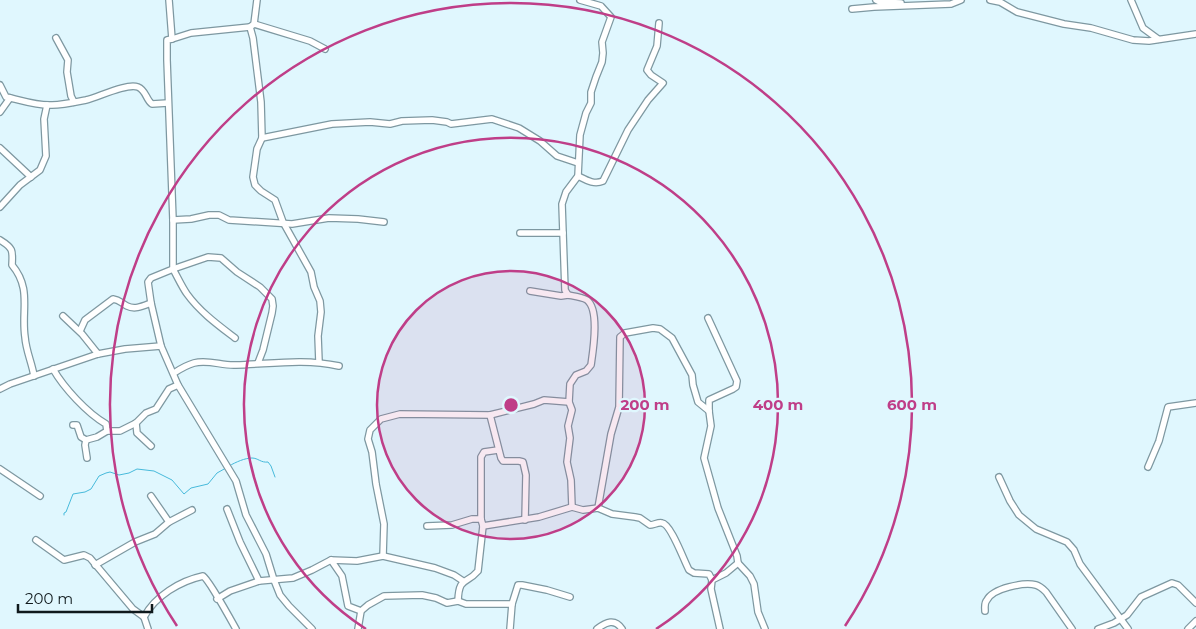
<svg xmlns="http://www.w3.org/2000/svg" width="1196" height="629" font-family="Montserrat,sans-serif">
<style>
.lines{fill:none;stroke-linecap:round;stroke-linejoin:round}
.stream{stroke:#47badb;stroke-width:1}
.minor-casing{stroke:#7e98a1;stroke-width:8}
.minor{stroke:#fff;stroke-width:5.5}
.ring{fill:none;stroke:#bf3e88;stroke-width:2.5}
.centre{fill:#bf3e88;stroke:#e0f7fe;stroke-width:2.5}
.ring-label{font-size:15px;text-anchor:middle;font-weight:bold;fill:#bf3e88;stroke:#e0f7fe;stroke-width:4.5;stroke-linejoin:round;paint-order:stroke}
</style>
<rect width="100%" height="100%" fill="#e0f7fe"/>
<g class="lines">
<g class="stream">
<path d="M 229,466 C 236,462 245,458 252,458 C 258,458 261,463 268,462 L 271,466 L 275,477"/>
<path d="M 64,515 L 64,513 L 66,512 L 73,494 L 85,492 L 91,489 L 99,476 L 106,473 L 110,472 L 119,475 L 129,473 L 137,469 L 154,471 L 172,480 L 184,494 L 191,488 L 208,484 L 217,473 L 226,468"/>
</g>
<g class="minor-casing">
<g id="minor">
<path d="M 169,0 L 172,39 L 167,40 L 167,60 L 173,220 L 173,269 L 151,278 L 148,282 L 151,303 L 161,346 L 178,385 L 236,481 L 246,515 L 266,554 L 274,580 L 280,595 L 289,606 L 312,629"/>
<path d="M 257,0 L 254,24 L 250,27 L 253,38 L 261,102 L 262,138 L 257,149 L 253,177 L 255,185 L 261,191 L 275,200 L 283,222 L 311,272 L 314,287 L 320,301 L 321,312 L 318,336 L 319,362"/>
<path d="M 876,0 L 880,2 L 901,3"/>
<path d="M 990,0 L 1000,2 L 1017,12 L 1064,24 L 1091,28 L 1133,40 L 1149,41 L 1196,34"/>
<path d="M 1131,0 L 1143,28 L 1158,39"/>
<path d="M 852,9 L 874,7 L 951,4 L 961,0"/>
<path d="M 254,24 L 310,41 L 325,49"/>
<path d="M 56,38 L 68,60 L 67,72 L 71,96 L 74,102"/>
<path d="M 172,39 L 191,33 L 250,27"/>
<path d="M 0,85 L 6,97 C 21,100 36,106 52,105 C 62,105 76,102 86,100 C 99,97 126,83 138,87 C 146,90 146,100 152,104 L 168,103"/>
<path d="M 0,112 L 10,98"/>
<path d="M 262,138 L 332,124 L 370,122 L 390,124 L 402,121 L 432,120 L 447,122 L 451,124 L 492,119 L 519,128 L 540,141 L 557,156 L 578,163"/>
<path d="M 0,148 L 31,177"/>
<path d="M 578,176 C 586,180 594,185 603,181 L 628,130 L 648,100 L 663,83 L 651,75 L 647,70 L 657,46 L 659,23"/>
<path d="M 0,207 L 20,185 L 40,170 L 46,156 L 44,119 L 47,105"/>
<path d="M 173,220 L 191,219 L 209,215 L 219,215 L 229,220 L 292,224 L 329,218 L 358,219 L 384,222"/>
<path d="M 520,233 L 563,233"/>
<path d="M 0,240 C 13,248 13,250 12,265 C 32,289 21,310 25,337 C 26,351 32,363 34,376"/>
<path d="M 530,291 L 561,296 L 568,295"/>
<path d="M 63,316 L 82,334 L 98,354"/>
<path d="M 708,318 L 737,381 L 736,387 L 733,389 L 709,400 L 709,411 L 711,426 L 704,458 L 718,508 L 737,556 L 738,563 L 726,573 L 712,580 L 711,589 L 720,629"/>
<path d="M 80,331 L 85,320 L 113,299 C 120,300 121,303 127,306 C 135,310 143,306 151,303"/>
<path d="M 235,338 C 218,325 200,312 187,294 C 182,287 178,278 173,269 L 208,257 L 221,258 L 237,272 L 260,287 L 272,299 L 273,306 L 272,313 L 263,350 L 258,363"/>
<path d="M 53,369 C 64,388 87,413 106,424 L 107,431"/>
<path d="M 174,373 C 180,369 187,365 194,363 C 208,359 222,366 236,365 C 271,364 303,358 339,366"/>
<path d="M 0,389 L 10,384 L 98,354 L 125,349 L 161,346"/>
<path d="M 490,415 L 501,458 L 503,461 L 519,461 L 523,462 L 526,475 L 525,520"/>
<path d="M 136,423 L 137,433 L 151,446"/>
<path d="M 73,425 L 77,425 L 81,437 L 86,440"/>
<path d="M 86,440 L 97,437 L 107,431 L 120,431 L 136,423 L 146,413 L 156,409 L 169,389 L 178,385"/>
<path d="M 86,440 L 85,445 L 87,458"/>
<path d="M 1148,467 L 1159,441 L 1168,407 L 1196,403"/>
<path d="M 0,469 L 40,496"/>
<path d="M 999,477 L 1010,501 L 1019,515 L 1036,529 L 1067,542 L 1074,550 L 1080,564 L 1128,629"/>
<path d="M 151,496 L 169,522"/>
<path d="M 572,507 L 571,480 L 567,462 L 570,438 L 568,426 L 572,410 L 569,402 L 570,384 L 576,375 L 586,371 L 591,365 C 593,351 600,310 587,300 C 582,297 573,296 568,295 L 565,290 L 562,204 L 566,192 L 578,176 L 580,135 L 586,113 L 591,103 L 591,92 L 596,77 L 602,62 L 603,53 L 602,42 L 611,17 L 601,6 L 580,0"/>
<path d="M 598,508 L 611,434 L 619,407 L 620,337 L 625,333 L 653,328 L 660,329 L 672,338 L 692,375 L 693,385 L 698,402 L 709,411"/>
<path d="M 227,509 L 240,542 L 259,581"/>
<path d="M 481,519 L 481,457 L 484,452 L 498,450"/>
<path d="M 427,526 L 452,525 L 472,519 L 481,519 L 483,526 L 539,517 L 572,507 L 583,510 L 598,508 L 612,514 L 635,517 L 640,518 L 650,525 C 653,525 659,522 662,523 C 671,524 684,561 689,570 L 694,573 L 709,574 L 712,580"/>
<path d="M 36,540 L 64,560 L 84,555 L 90,558 L 133,609 L 144,617 L 148,629"/>
<path d="M 383,556 L 384,524 L 376,484 L 372,452 L 368,439 L 370,430 L 381,419 L 400,414 L 490,415 L 534,404 L 544,400 L 569,402"/>
<path d="M 331,560 L 342,576 L 348,606 L 361,611"/>
<path d="M 738,563 L 750,576 L 754,584 L 758,612 L 765,629"/>
<path d="M 95,565 L 135,542 L 155,534 L 169,522 L 192,510"/>
<path d="M 217,599 L 230,591 L 259,581 L 293,578 L 312,570 L 331,560 L 357,561 L 383,556 L 435,568 L 454,575 L 463,581"/>
<path d="M 458,601 C 459,576 466,585 478,571 L 483,526"/>
<path d="M 985,611 C 985,607 984,603 987,600 C 993,588 1024,582 1036,585 C 1040,586 1043,589 1046,592 L 1072,629"/>
<path d="M 144,617 C 155,596 180,581 203,576 C 208,579 231,620 236,629"/>
<path d="M 358,629 L 361,611 L 368,605 L 384,596 L 422,595 L 436,598 L 447,603 L 458,601 L 466,604 L 512,604"/>
<path d="M 510,629 L 512,604 L 518,585 L 522,585 L 547,590 L 570,597"/>
<path d="M 597,629 C 606,622 615,618 622,629"/>
<path d="M 1098,629 L 1114,623 L 1127,615 L 1141,597 L 1172,583 L 1178,585 L 1196,603"/>
<path d="M 1188,629 L 1196,621"/>
</g>
</g>
<use href="#minor" class="minor"/>
</g>
<circle cx="511" cy="405" r="134" fill="#bf3e88" fill-opacity=".12"/>
<g class="ring">
<circle cx="511" cy="405" r="134"/>
<path d="M366 629A267 267 0 1 1 656 629"/>
<path d="M177 626A401 401 0 1 1 845 626"/>
</g>
<circle cx="511" cy="405" r="8" class="centre"/>
<g class="ring-label">
<text x="645" y="410">200 m</text>
<text x="778" y="410">400 m</text>
<text x="912" y="410">600 m</text>
</g>
<path d="M18 604v8h134v-8" fill="none" stroke="#0f191c" stroke-width="2.5"/>
<text x="25" y="604" font-size="15" fill="#0f191c" stroke="#e0f7fe" stroke-width="4" paint-order="stroke">200 m</text>
</svg>
